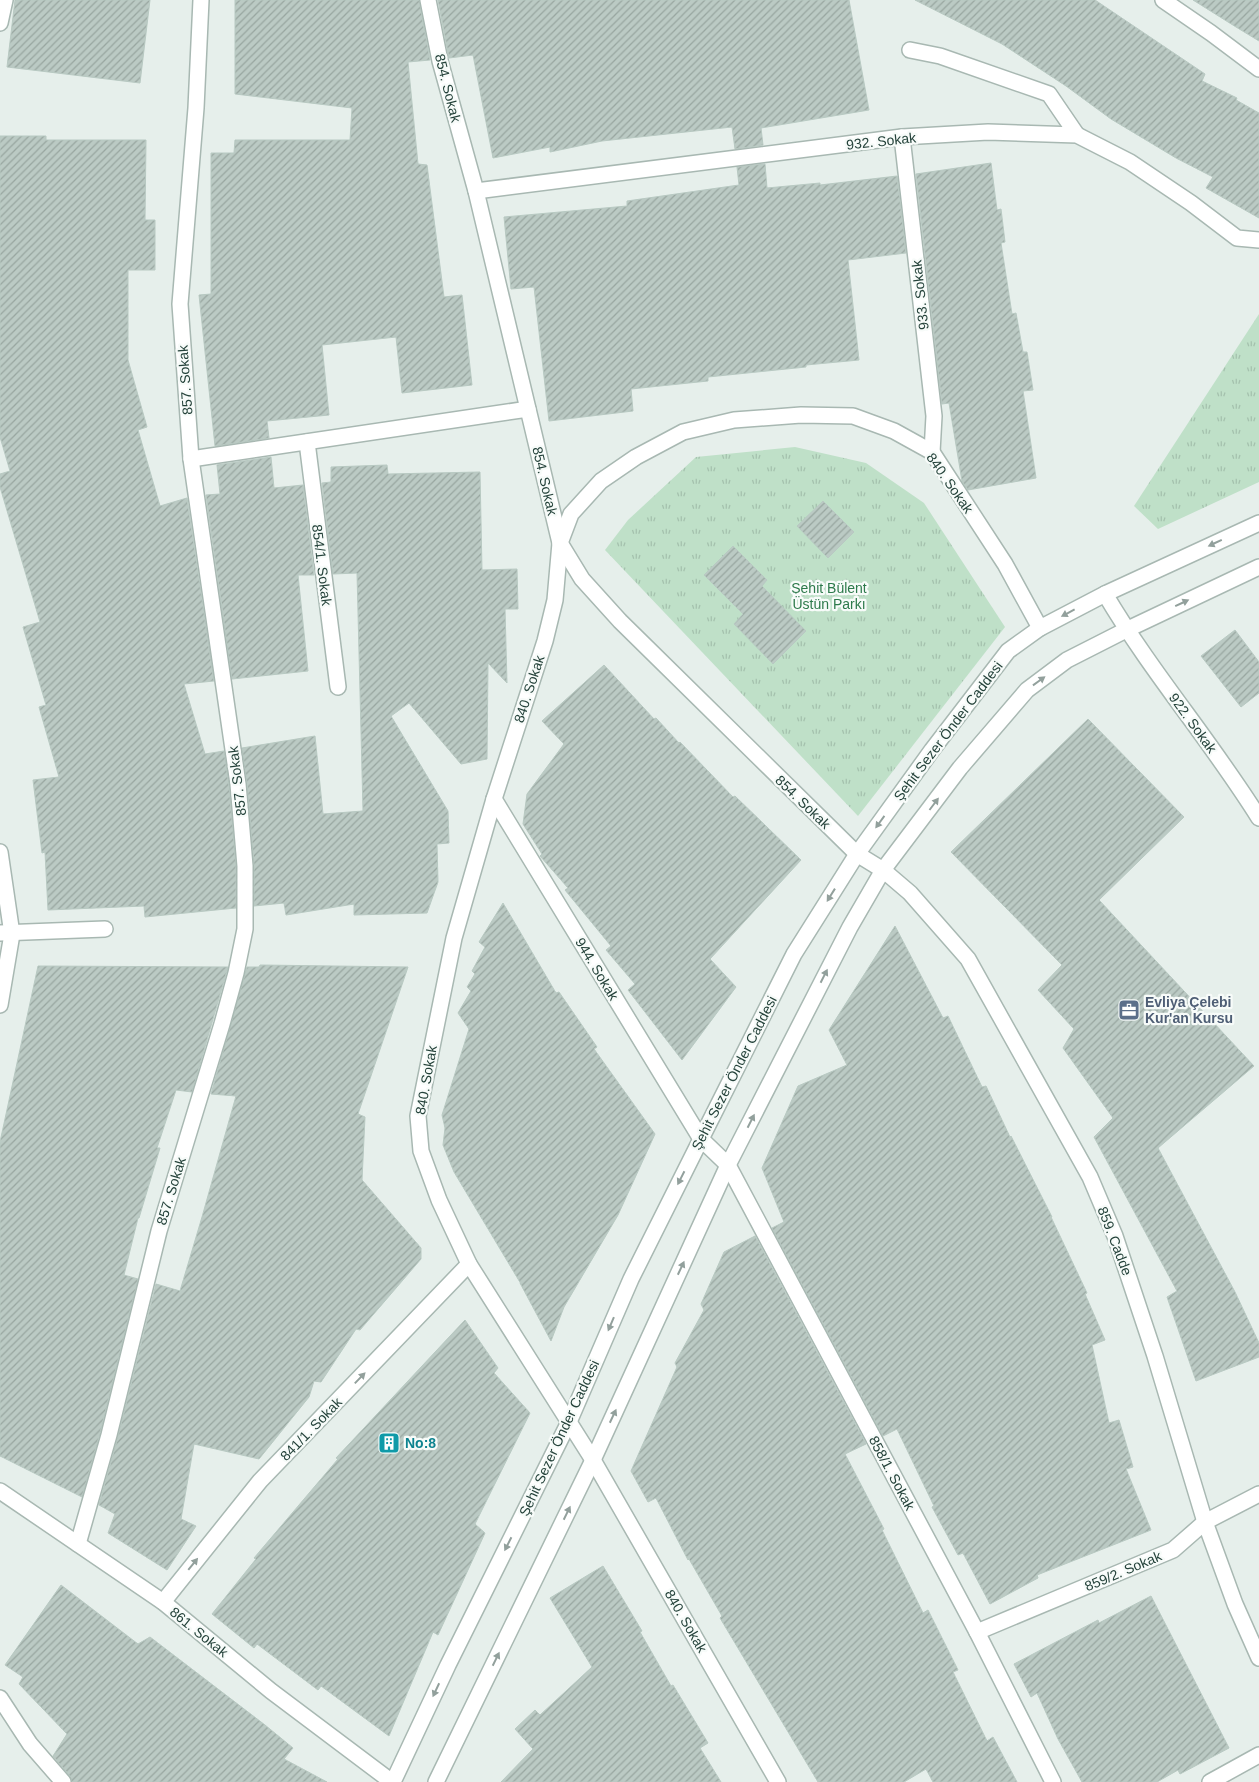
<svg xmlns="http://www.w3.org/2000/svg" width="1259" height="1782" font-family="Helvetica,sans-serif">
<style>
.grass{fill:url(#grass-tufts)}
.building{fill:url(#building-hatch);stroke:#b8c9c2}
.lines{fill:none;stroke-linecap:round;stroke-linejoin:round}
.minor-casing{stroke:#a8b8b2;stroke-width:18}
.minor{stroke:#fff;stroke-width:15}
.oneway{fill:#92a09c}
.labels{text-anchor:middle;dominant-baseline:central;stroke-width:4.5;stroke-linejoin:round;paint-order:stroke}
.street-label{font-size:14px;fill:#24423a;stroke:#f7fbf9}
.park-label{font-size:14px;fill:#2d7a4b;stroke:#f7fbf9}
.service-label{font-size:14px;font-weight:bold;fill:#4e5e75;stroke:#f7fbf9;text-anchor:start}
.culture-label{font-size:14px;font-weight:bold;fill:#0d838f;stroke:#f7fbf9;text-anchor:start}
</style>
<defs>
<pattern id="grass-tufts" width="24" height="20" patternUnits="userSpaceOnUse" patternTransform="scale(1.25)"><rect width="24" height="20" fill="#bfe0c8"/><path d="M3 7l-1-3M5 7V3M7 7l1-3M15 17l-1-3M17 17v-4M19 17l1-3" fill="none" stroke="#a4c1ad"/></pattern>
<pattern id="building-hatch" width="6" height="6" patternUnits="userSpaceOnUse" patternTransform="scale(1.25)"><rect width="6" height="6" fill="#bbcac4"/><path d="M-1 1l2-2M0 6l6-6M5 7l2-2" fill="none" stroke="#98a6a0"/></pattern>
</defs>
<rect width="100%" height="100%" fill="#e6efeb"/>
<g class="grass">
<path d="M 1259,314 L 1259,482 L 1158,529 L 1134,506 Z"/>
<path d="M 795,447 L 866,463 L 924,503 L 1005,627 L 858,816 L 605,550 L 628,520 L 696,457 Z"/>
</g>
<g class="building">
<path d="M 15,0 L 150,0 L 140,83 L 7,67 Z"/>
<path d="M 235,0 L 419,0 L 430,60 L 408,62 L 418,164 L 427,165 L 444,297 L 462,295 L 472,385 L 402,393 L 396,337 L 322,345 L 329,415 L 267,421 L 269,438 L 215,446 L 199,295 L 211,294 L 211,153 L 234,153 L 235,140 L 350,140 L 352,108 L 235,94 Z"/>
<path d="M 438,0 L 849,0 L 869,110 L 761,128 L 763,145 L 735,149 L 732,127 L 602,141 L 550,152 L 550,147 L 493,158 L 473,55 L 449,58 Z"/>
<path d="M 915,0 L 1095,0 L 1205,74 L 1202,81 L 1237,98 L 1236,100 L 1259,113 L 1259,218 L 1206,188 L 1213,177 L 1176,158 L 1111,119 L 1066,86 L 1002,44 Z"/>
<path d="M 1193,0 L 1259,0 L 1259,41 L 1236,27 Z"/>
<path d="M 0,136 L 46,136 L 46,140 L 146,140 L 145,220 L 155,220 L 155,270 L 128,270 L 128,360 L 147,427 L 138,430 L 160,506 L 187,498 L 214,681 L 184,684 L 205,754 L 224,751 L 229,785 L 236,866 L 236,908 L 145,917 L 144,906 L 48,910 L 45,852 L 42,853 L 33,780 L 59,777 L 39,707 L 46,705 L 23,627 L 40,622 L 0,487 L 0,474 L 10,471 L 0,437 Z"/>
<path d="M 991,163 L 997,210 L 1001,209 L 1005,242 L 1001,243 L 1012,314 L 1016,313 L 1023,352 L 1027,352 L 1033,390 L 1023,391 L 1036,478 L 968,490 L 962,481 L 949,403 L 942,404 L 916,174 Z"/>
<path d="M 765,164 L 767,188 L 820,183 L 820,185 L 897,176 L 906,253 L 848,260 L 859,360 L 806,365 L 806,367 L 708,377 L 708,381 L 631,389 L 633,411 L 549,421 L 534,287 L 511,289 L 504,217 L 627,206 L 627,201 L 739,185 L 737,167 Z"/>
<path d="M 271,457 L 274,488 L 303,485 L 314,575 L 298,575 L 308,671 L 232,679 L 206,495 L 220,494 L 217,465 Z"/>
<path d="M 387,465 L 388,474 L 480,472 L 482,570 L 517,569 L 518,609 L 505,609 L 507,683 L 488,663 L 487,759 L 461,764 L 409,703 L 391,716 L 448,811 L 449,843 L 437,844 L 438,882 L 427,913 L 354,915 L 354,904 L 286,915 L 284,903 L 254,906 L 254,865 L 247,783 L 242,748 L 315,736 L 323,814 L 363,811 L 357,573 L 333,574 L 322,483 L 331,482 L 331,467 Z"/>
<path d="M 823,501 L 854,532 L 828,558 L 797,526 Z"/>
<path d="M 733,546 L 767,580 L 762,586 L 806,631 L 773,664 L 734,624 L 743,614 L 704,575 Z"/>
<path d="M 1235,630 L 1259,662 L 1259,693 L 1241,707 L 1201,656 Z"/>
<path d="M 604,665 L 654,719 L 656,718 L 679,743 L 680,742 L 733,797 L 735,796 L 801,860 L 710,959 L 736,987 L 682,1060 L 628,990 L 635,984 L 606,950 L 611,946 L 565,890 L 568,888 L 540,856 L 542,854 L 523,824 L 527,794 L 564,744 L 542,721 Z"/>
<path d="M 1088,719 L 1184,817 L 1099,900 L 1254,1066 L 1158,1148 L 1235,1292 L 1259,1343 L 1259,1357 L 1196,1381 L 1167,1297 L 1177,1291 L 1094,1137 L 1113,1118 L 1063,1048 L 1074,1029 L 1038,990 L 1062,965 L 951,852 Z"/>
<path d="M 503,903 L 556,993 L 559,992 L 597,1047 L 594,1049 L 655,1134 L 618,1215 L 564,1307 L 551,1341 L 520,1283 L 521,1284 L 454,1172 L 443,1145 L 445,1128 L 442,1115 L 469,1029 L 458,1013 L 471,991 L 467,987 L 475,974 L 472,971 L 485,947 L 479,942 Z"/>
<path d="M 895,926 L 943,1018 L 948,1016 L 982,1087 L 986,1086 L 1010,1137 L 1011,1136 L 1052,1217 L 1051,1217 L 1087,1293 L 1085,1294 L 1105,1340 L 1092,1345 L 1109,1423 L 1119,1420 L 1133,1467 L 1126,1469 L 1151,1530 L 1037,1575 L 1038,1578 L 990,1604 L 963,1553 L 958,1555 L 932,1507 L 934,1506 L 897,1429 L 883,1436 L 772,1228 L 784,1222 L 762,1168 L 798,1086 L 847,1065 L 829,1030 Z"/>
<path d="M 260,965 L 408,967 L 358,1114 L 365,1117 L 362,1180 L 421,1248 L 421,1259 L 360,1330 L 356,1329 L 321,1382 L 314,1381 L 309,1397 L 259,1459 L 194,1444 L 181,1519 L 196,1526 L 167,1570 L 108,1533 L 115,1514 L 99,1505 L 118,1437 L 156,1284 L 180,1291 L 202,1217 L 236,1096 L 211,1094 L 247,967 L 259,967 Z"/>
<path d="M 38,966 L 228,967 L 192,1092 L 176,1090 L 157,1148 L 160,1148 L 139,1218 L 138,1218 L 124,1275 L 138,1279 L 100,1433 L 82,1497 L 0,1456 L 0,1142 Z"/>
<path d="M 755,1236 L 866,1444 L 845,1454 L 884,1529 L 882,1530 L 923,1613 L 928,1610 L 958,1670 L 953,1672 L 987,1741 L 993,1737 L 1017,1782 L 933,1782 L 926,1769 L 904,1782 L 818,1782 L 720,1618 L 722,1616 L 689,1559 L 688,1560 L 656,1498 L 648,1502 L 631,1471 L 677,1367 L 675,1363 L 704,1310 L 701,1304 L 724,1252 Z"/>
<path d="M 465,1320 L 498,1368 L 494,1373 L 530,1413 L 475,1524 L 485,1533 L 438,1635 L 433,1632 L 389,1736 L 321,1686 L 318,1690 L 257,1644 L 254,1648 L 212,1614 L 256,1559 L 254,1558 L 338,1459 L 336,1458 Z"/>
<path d="M 603,1566 L 642,1631 L 640,1632 L 671,1686 L 673,1685 L 708,1743 L 700,1748 L 721,1782 L 501,1782 L 533,1749 L 515,1729 L 535,1710 L 540,1715 L 592,1667 L 550,1598 Z"/>
<path d="M 61,1585 L 138,1644 L 150,1637 L 265,1725 L 293,1748 L 284,1759 L 327,1782 L 72,1782 L 70,1776 L 53,1756 L 67,1734 L 19,1684 L 23,1677 L 5,1665 Z"/>
<path d="M 1151,1596 L 1229,1748 L 1180,1774 L 1178,1770 L 1157,1782 L 1082,1782 L 1058,1739 L 1037,1693 L 1031,1697 L 1014,1664 L 1098,1620 L 1099,1623 Z"/>
</g>
<g class="lines">
<g class="minor-casing">
<g id="minor">
<path d="M 428,0 L 440,61 L 476,191 L 560,543 L 582,579 L 620,621 L 857,854 L 883,870 L 910,893 L 968,959 L 1090,1177 L 1115,1236 L 1155,1356 L 1205,1522 L 1235,1604 L 1259,1658"/>
<path d="M 1163,0 L 1211,33 L 1259,69"/>
<path d="M 0,23 L 5,0"/>
<path d="M 910,50 L 940,56 L 1049,94 L 1077,135"/>
<path d="M 902,137 L 934,416 L 932,452"/>
<path d="M 476,191 L 902,137 L 988,132 L 1077,135 L 1130,162 L 1191,203 L 1237,238 L 1259,240"/>
<path d="M 307,442 L 338,687"/>
<path d="M 191,459 L 528,409"/>
<path d="M 1105,594 C 1151,672 1211,741 1259,818"/>
<path d="M 494,799 L 701,1139 L 728,1165 L 977,1632 L 1053,1782"/>
<path d="M 0,852 L 12,934 L 0,1005"/>
<path d="M 0,933 L 105,929"/>
<path d="M 0,1491 L 163,1602 L 271,1691 L 392,1782"/>
<path d="M 78,1544 L 109,1435 L 159,1231 L 222,1024 L 236,973 L 245,929 L 245,866 L 238,784 L 191,459 L 180,304 L 196,108 L 201,0"/>
<path d="M 163,1602 L 260,1481 L 469,1264"/>
<path d="M 977,1632 L 1173,1550 L 1205,1522 L 1259,1494"/>
<path d="M 0,1698 L 30,1744 L 63,1782"/>
<path d="M 393,1782 L 448,1665 L 569,1422 L 631,1279 L 701,1139 L 794,954 L 857,854 L 932,750 L 1008,651 L 1040,628 L 1107,593 L 1259,523"/>
<path d="M 436,1782 L 593,1460 L 728,1165 L 850,927 L 883,870 L 960,768 L 1027,690 L 1067,660 L 1126,630 L 1259,567"/>
<path d="M 778,1782 L 593,1460 L 469,1264 L 439,1200 L 421,1151 L 418,1116 L 454,938 L 494,799 L 545,641 L 555,600 L 560,543 L 571,514 L 601,481 L 636,457 L 683,432 L 734,420 L 801,415 L 853,416 L 894,431 L 932,452 L 1005,564 L 1040,628"/>
<path d="M 1210,1782 L 1259,1755"/>
</g>
</g>
<use href="#minor" class="minor"/>
</g>
<defs><path id="oneway-solid" d="M-6-.8H1V-3.2L6.5 0L1 3.2V.8H-6Z" transform="scale(1.25)"/></defs>
<g class="oneway">
<use href="#oneway-solid" transform="translate(1215 543) rotate(155)"/>
<use href="#oneway-solid" transform="translate(1182 603) rotate(-25)"/>
<use href="#oneway-solid" transform="translate(1068 613) rotate(152)"/>
<use href="#oneway-solid" transform="translate(1039 681) rotate(-36)"/>
<use href="#oneway-solid" transform="translate(934 804) rotate(-53)"/>
<use href="#oneway-solid" transform="translate(880 822) rotate(126)"/>
<use href="#oneway-solid" transform="translate(831 895) rotate(122)"/>
<use href="#oneway-solid" transform="translate(824 976) rotate(-63)"/>
<use href="#oneway-solid" transform="translate(751 1121) rotate(-63)"/>
<use href="#oneway-solid" transform="translate(681 1178) rotate(117)"/>
<use href="#oneway-solid" transform="translate(681 1268) rotate(-65)"/>
<use href="#oneway-solid" transform="translate(611 1324) rotate(113)"/>
<use href="#oneway-solid" transform="translate(360 1378) rotate(-46)"/>
<use href="#oneway-solid" transform="translate(613 1416) rotate(-65)"/>
<use href="#oneway-solid" transform="translate(567 1513) rotate(-64)"/>
<use href="#oneway-solid" transform="translate(508 1544) rotate(117)"/>
<use href="#oneway-solid" transform="translate(193 1564) rotate(-51)"/>
<use href="#oneway-solid" transform="translate(496 1659) rotate(-64)"/>
<use href="#oneway-solid" transform="translate(436 1690) rotate(115)"/>
</g>
<defs>
<g id="office-square" transform="scale(1.125)"><rect x="-9" y="-9" width="18" height="18" rx="4" fill="#5c6f8a" stroke="#f7fbf9"/><path d="M-6-3h4V-5.5h4V-3h4V5H-6ZM-1-4.5V-3h2v-1.5ZM-6 0V1H6V0Z" fill="#fff"/></g>
<g id="building-square" transform="scale(1.125)"><rect x="-9" y="-9" width="18" height="18" rx="4" fill="#0f9aa8" stroke="#f7fbf9"/><path d="M-4-6H4V6H1V3H-1V6H-4ZM-2.5-4.3h1.7v1.8h-1.7ZM.8-4.3h1.7v1.8H.8ZM-2.5-1h1.7V.8h-1.7ZM.8-1h1.7V.8H.8Z" fill="#fff"/></g>
</defs>
<g fill-rule="evenodd">
<use href="#office-square" x="1129" y="1010"/>
<use href="#building-square" x="389" y="1443"/>
</g>
<g class="labels">
<g class="street-label">
<text transform="translate(448 88) rotate(76)">854. Sokak</text>
<text transform="translate(881 141) rotate(-6)">932. Sokak</text>
<text transform="translate(920 295) rotate(-96)">933. Sokak</text>
<text transform="translate(185 380) rotate(-94)">857. Sokak</text>
<text transform="translate(545 481) rotate(77)">854. Sokak</text>
<text transform="translate(950 483) rotate(55)">840. Sokak</text>
<text transform="translate(322 565) rotate(83)">854/1. Sokak</text>
<text transform="translate(529 689) rotate(-72)">840. Sokak</text>
<text transform="translate(1193 723) rotate(54)">922. Sokak</text>
<text transform="translate(948 731) rotate(-53)">Şehit Sezer Önder Caddesi</text>
<text transform="translate(237 781) rotate(-97)">857. Sokak</text>
<text transform="translate(803 802) rotate(44)">854. Sokak</text>
<text transform="translate(597 969) rotate(59)">944. Sokak</text>
<text transform="translate(734 1073) rotate(-63)">Şehit Sezer Önder Caddesi</text>
<text transform="translate(426 1080) rotate(-80)">840. Sokak</text>
<text transform="translate(171 1191) rotate(-73)">857. Sokak</text>
<text transform="translate(1115 1241) rotate(69)">859. Cadde</text>
<text transform="translate(311 1429) rotate(-46)">841/1. Sokak</text>
<text transform="translate(559 1438) rotate(-65)">Şehit Sezer Önder Caddesi</text>
<text transform="translate(892 1473) rotate(62)">858/1. Sokak</text>
<text transform="translate(1123 1571) rotate(-23)">859/2. Sokak</text>
<text transform="translate(686 1621) rotate(60)">840. Sokak</text>
<text transform="translate(199 1632) rotate(39)">861. Sokak</text>
</g>
<g class="park-label">
<text x="829" y="588">Şehit Bülent<tspan x="829" dy="16">Üstün Parkı</tspan></text>
</g>
<g class="service-label">
<text x="1145" y="1002">Evliya Çelebi<tspan x="1145" dy="16">Kur'an Kursu</tspan></text>
</g>
<g class="culture-label">
<text x="405" y="1443">No:8</text>
</g>
</g>
</svg>
